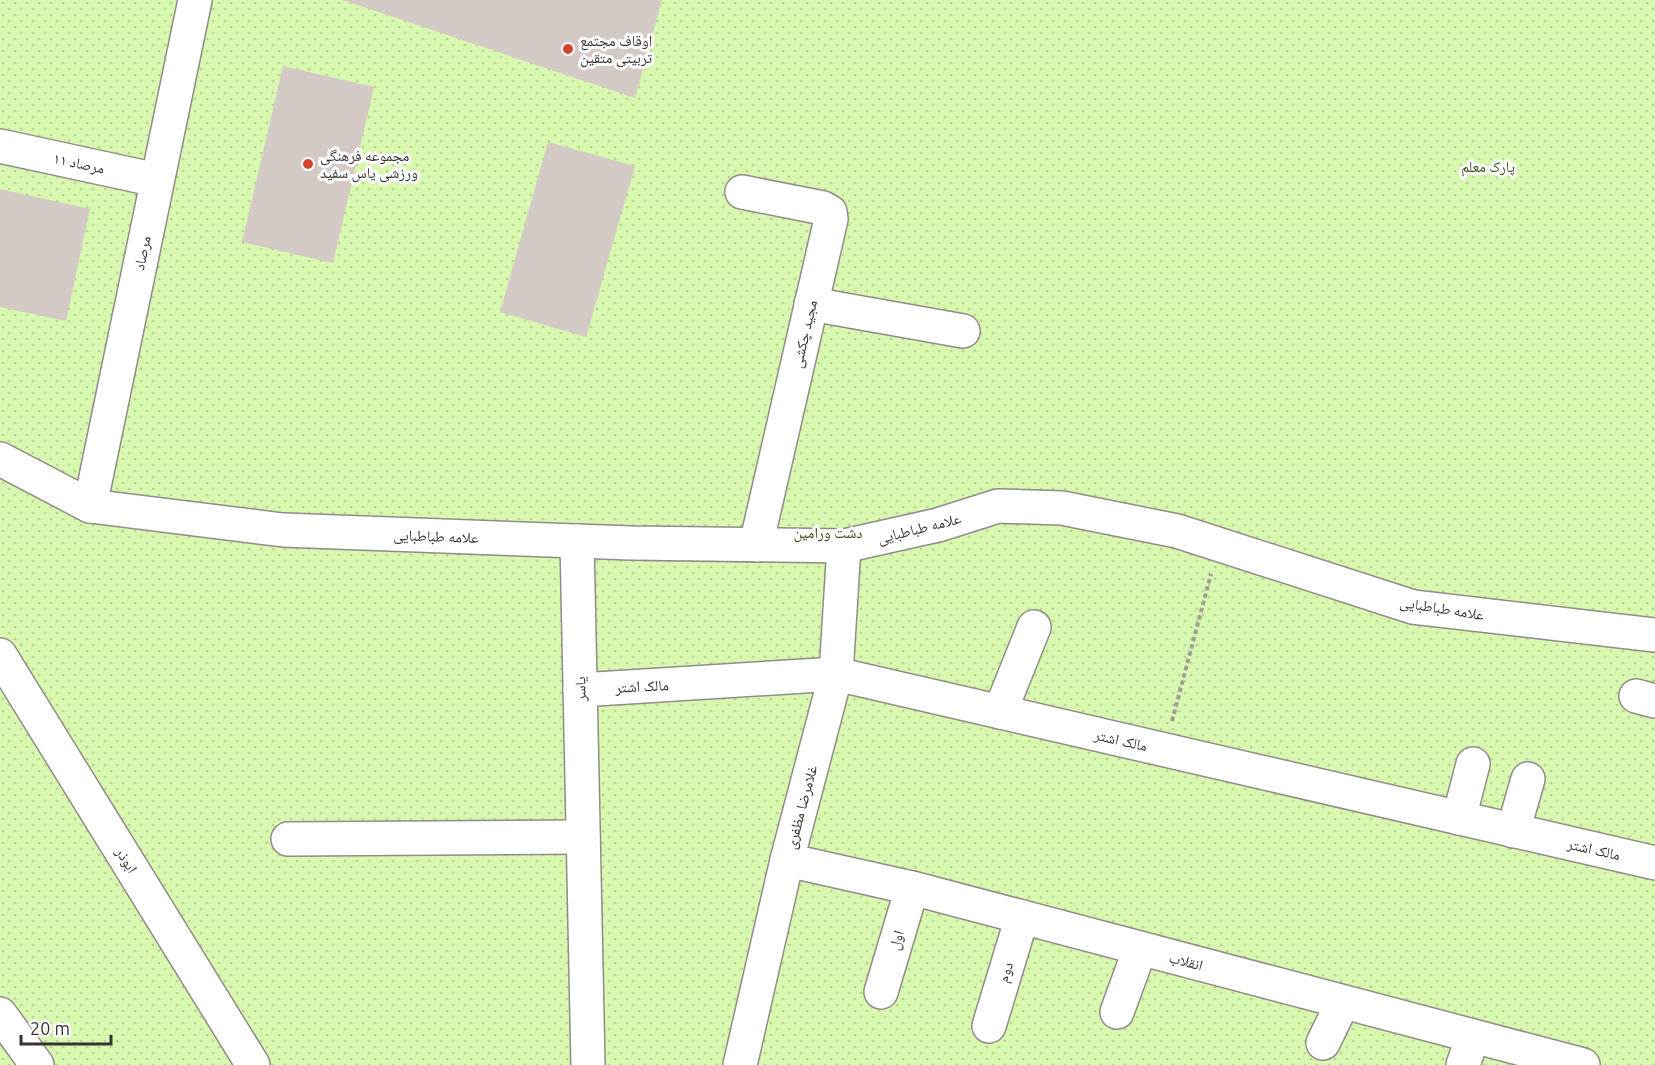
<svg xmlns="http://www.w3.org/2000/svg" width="1655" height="1065" font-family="Ubuntu,'Noto Naskh Arabic',sans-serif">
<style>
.park{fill:url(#park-dots)}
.building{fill:#d3cac5}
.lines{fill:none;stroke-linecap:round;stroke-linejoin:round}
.street-casing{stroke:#938b87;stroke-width:36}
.secondary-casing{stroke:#938b87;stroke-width:36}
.path{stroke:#a29c99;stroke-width:4;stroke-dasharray:4.5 3;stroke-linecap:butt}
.street{stroke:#fff;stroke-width:33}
.secondary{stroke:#fff;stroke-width:33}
.poi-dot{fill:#d0442e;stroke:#fff;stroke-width:2}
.labels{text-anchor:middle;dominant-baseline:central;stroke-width:6;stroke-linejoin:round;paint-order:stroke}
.poi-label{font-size:15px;fill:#373332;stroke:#fff;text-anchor:start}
.street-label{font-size:15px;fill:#373332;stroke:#fff}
.park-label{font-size:15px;fill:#394f13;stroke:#fff}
</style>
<defs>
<pattern id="park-dots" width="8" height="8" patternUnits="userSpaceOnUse" patternTransform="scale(1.5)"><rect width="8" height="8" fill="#d8f7af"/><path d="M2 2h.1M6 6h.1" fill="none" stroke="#bad497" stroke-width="1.8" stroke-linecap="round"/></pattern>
</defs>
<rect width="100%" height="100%" fill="#fef6f2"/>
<rect class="park" x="0" y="0" width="1655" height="1065"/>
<g class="building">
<path d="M 343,0 L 662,0 L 635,98 Z"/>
<path d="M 283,66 L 374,87 L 333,263 L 242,242 Z"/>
<path d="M 548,142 L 635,166 L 586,337 L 500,312 Z"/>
<path d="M 0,189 L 90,209 L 66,321 L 0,307 Z"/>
</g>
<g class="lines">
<g class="street-casing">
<g id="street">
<path d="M 0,146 L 157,180"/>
<path d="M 742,192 L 823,208 L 830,212 L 831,219 L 756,545"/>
<path d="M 811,304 L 963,331"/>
<path d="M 577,541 L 588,1065"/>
<path d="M 0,655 L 253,1065"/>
<path d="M 580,690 L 836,674 L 1655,863"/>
<path d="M 1636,696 L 1655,701"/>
<path d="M 1000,712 L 1034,627"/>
<path d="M 1459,818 L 1473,764"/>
<path d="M 1513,831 L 1528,779"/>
<path d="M 288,839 L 583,837"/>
<path d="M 787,860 L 912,888 L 1583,1065"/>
<path d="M 881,992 L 912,888"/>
<path d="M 1117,1012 L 1140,949"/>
<path d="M 0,1014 L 37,1065"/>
<path d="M 989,1026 L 1022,917"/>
<path d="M 1323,1043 L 1343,1002"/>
<path d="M 740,1065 L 787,860 L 836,674 L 844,546"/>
<path d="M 1463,1065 L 1473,1036"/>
</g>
</g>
<g class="secondary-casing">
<g id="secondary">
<path d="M 0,459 L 90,506 L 283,530 L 631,543 L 844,546 L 938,525 L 998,506 L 1062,508 L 1177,531 L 1413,607 L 1655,635"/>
<path d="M 90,506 L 195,0"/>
</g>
</g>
<path class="path" d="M 1172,721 L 1211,574"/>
<use href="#street" class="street"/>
<use href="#secondary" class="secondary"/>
</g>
<g class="poi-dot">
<circle cx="568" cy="49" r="6"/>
<circle cx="308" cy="164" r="6"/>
</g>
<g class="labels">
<g class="poi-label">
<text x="580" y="40">اوقاف مجتمع<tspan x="580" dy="17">تربیتی متقین</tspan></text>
<text x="320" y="155">مجموعه فرهنگی<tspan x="320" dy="17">ورزشی یاس سفید</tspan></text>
</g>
<g class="street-label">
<text transform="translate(79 163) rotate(12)">مرصاد ۱۱</text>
<text transform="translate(142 253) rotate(-78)">مرصاد</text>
<text transform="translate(804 334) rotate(-77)">مجید چکشی</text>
<text transform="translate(919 528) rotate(-14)">علامه طباطبایی</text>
<text transform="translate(436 536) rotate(2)">علامه طباطبایی</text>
<text transform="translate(1442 608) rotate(9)">علامه طباطبایی</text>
<text transform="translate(642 686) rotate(-3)">مالک اشتر</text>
<text transform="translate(580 689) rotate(-91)">یاسر</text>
<text transform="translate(1121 740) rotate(13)">مالک اشتر</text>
<text transform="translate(801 807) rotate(-75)">غلامرضا مظفری</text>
<text transform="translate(1594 849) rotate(13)">مالک اشتر</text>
<text transform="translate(127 860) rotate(58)">ابوذر</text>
<text transform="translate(896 940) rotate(-73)">اول</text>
<text transform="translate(1186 961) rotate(15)">انقلاب</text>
<text transform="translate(1005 972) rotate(-73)">دوم</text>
</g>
<g class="park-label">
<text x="1488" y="166">پارک معلم</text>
<text x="828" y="532">دشت ورامین</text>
</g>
</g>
<path d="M21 1035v9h90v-9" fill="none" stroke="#373332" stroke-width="3"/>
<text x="30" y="1035" font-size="18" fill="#373332" stroke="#ffffff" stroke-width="4.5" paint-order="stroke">20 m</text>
</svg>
